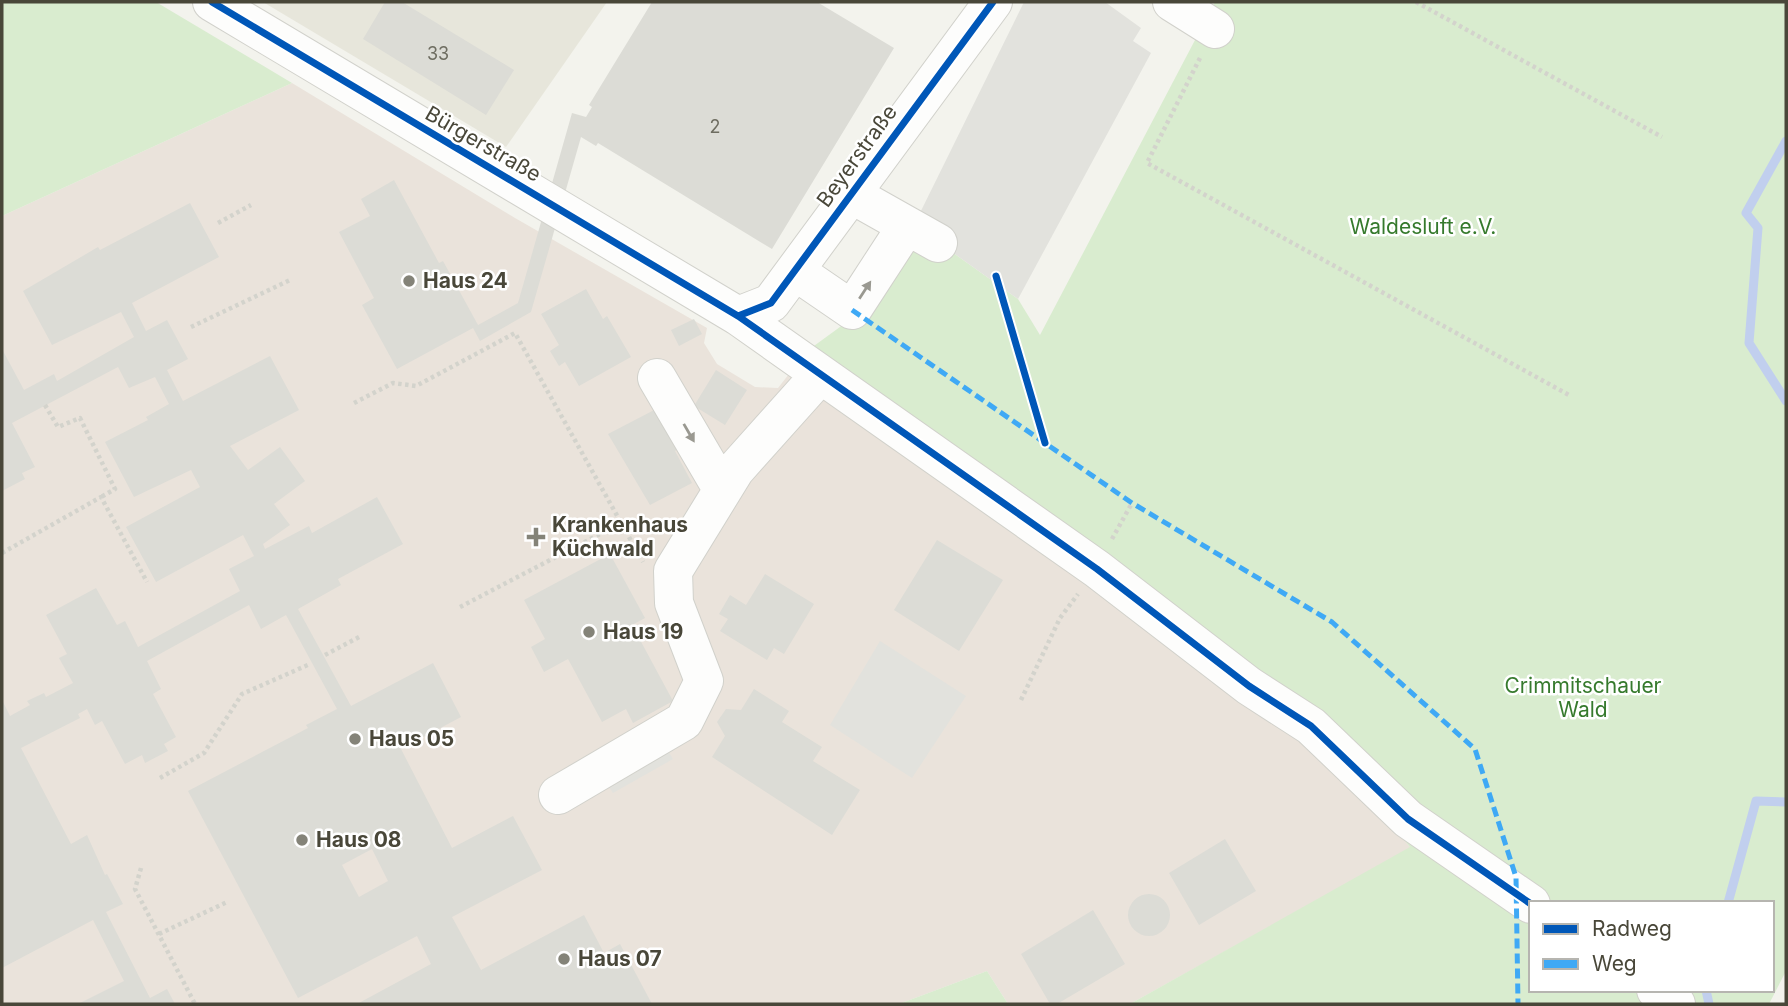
<svg xmlns="http://www.w3.org/2000/svg" width="1788" height="1006" viewBox="0 0 1788 1006" font-family="Inter,sans-serif">
  <style>
    .residential { fill: #e7e6db }
    .medical { fill: #eae3db }
    .green { fill: #d9eccf; fill-rule: evenodd }
    .parking { fill: #e2e2dd }
    .lines { fill: none; stroke-linecap: round; stroke-linejoin: round }
    .stream { stroke: #c1cfee; stroke-width: 9 }
    .building { fill: #dcdcd6; fill-rule: evenodd }
    .minor-casing { stroke: #d1d1cb; stroke-width: 40 }
    .path { stroke: #d3d3cc; stroke-width: 4.5; stroke-dasharray: 3.5 3.5; stroke-linecap: butt }
    .minor { stroke: #fdfdfc; stroke-width: 38 }
    .quiet { stroke: #3fa9f5; stroke-width: 5; stroke-dasharray: 10 5; stroke-linecap: butt }
    .cycleway-casing { stroke: #fff; stroke-width: 11 }
    .cycleway { stroke: #0057b8; stroke-width: 7 }
    .oneway { fill: #9a9991 }
    .poi-dot { fill: #848378; stroke: #fff; stroke-width: 2.5 }
    .labels { text-anchor: middle; stroke-width: 5; stroke-linejoin: round; paint-order: stroke }
    .number-label { font-size: 18px; fill: #6e6d61 }
    .street-label { font-size: 21px; fill: #494739; stroke: #fff }
    .park-label { font-size: 21px; fill: #367a2d; stroke: #fff }
    .poi-label { font-size: 21px; font-weight: bold; fill: #494739; stroke: #fff; text-anchor: start }
  </style>
  <rect width="100%" height="100%" fill="#f3f3ed"/>
  <path class="residential" d="M263 2H607L506 147Z"/>
  <path class="medical" d="M292 83 515 218 707 328 704 343 717 364 755 387 778 388 807 351 1278 685 1411 848 1130 1004H1008L987 971 899 1004H2V216Z"/>
  <path class="green" d="M2 2H156L292 83 2 216Z
    M1215 2H1786V971L1769 1004H1130L1410 847 1278 685 807 351 866 308 914 225 1018 299 1040 335ZM1531 903H1772V990H1531Z
    M987 971 1008 1004H899Z"/>
  <path class="parking" d="M1024 2H1105L1141 28 1133 41 1151 53 1018 299 914 225Z
    M880 641 966 696 912 778 830 725Z
    M662 741 673 759 613 793 601 775Z"/>
  <g class="lines">
    <path class="stream" d="M1786 141 1746 213 1758 228 1749 343 1786 401
      M1728 903 1756 801 1786 802
      M1706 990 1709 1004"/>
  </g>
  <path class="building" d="M385 2H402L514 70 486 115 363 39Z
    M652 2H817L894 48 772 249 598 143 596 146 581 137 531 312 480 341 473 328 397 369 362 305 374 298 339 232 370 216 361 199 394 180 439 263 443 261 478 325 518 303 572 113 586 117 592 107 589 105Z
    M190 203 219 257 132 303 146 331 167 320 188 359 167 370 183 401 270 356 299 410 230 446 248 470 280 447 305 481 274 504 290 525 263 544 265 549 309 526 312 533 377 497 403 544 338 579 341 585 298 609 351 706 433 663 461 717 401 749 452 848 513 816 542 870 452 917 481 970 584 915 604 953 620 944 652 1004H357L431 964 417 936 298 998 188 791 308 728 306 725 337 709 286 615 261 629 249 605 147 661 161 689 153 694 176 737 164 744 168 751 145 763 142 755 125 764 102 721 95 725 87 709 78 714 80 718 21 748 71 844 87 835 105 875 107 874 123 904 106 912 150 998 167 989 175 1004H78L124 981 93 920 2 968V700L10 716 30 705 27 701 44 693 46 697 73 683 59 658 67 654 46 615 96 588 117 625 125 621 138 647 240 591 229 569 254 556 243 535 156 582 126 527 200 487 191 470 134 497 105 442 148 420 146 417 169 404 155 377 129 388 118 367 12 423 35 467 22 473 25 479 2 491V349L24 390 54 374 57 381 134 337 121 312 52 345 23 291 98 247 100 250ZM372 849 388 881 359 897 342 865Z
    M586 289 603 319 607 316 631 357 579 386 565 362 559 366 550 351 559 345 541 314Z
    M694 319 702 334 679 346 671 330Z
    M716 370 747 390 725 425 694 406Z
    M658 408 679 448 675 451 692 483 650 505 608 434Z
    M937 540 1003 580 959 651 894 610Z
    M610 554 645 618 632 625 673 701 633 723 626 709 602 722 568 659 544 672 531 647 545 639 524 600Z
    M765 574 814 604 784 654 774 648 767 660 720 631 728 619 719 614 730 595 746 605Z
    M754 689 789 711 782 722 822 747 813 761 860 790 832 835 712 757 725 736 717 722 726 709 741 710Z
    M1225 839 1256 891 1199 925 1169 873Z
    M1128 915a21 21 0 1 1 42 0a21 21 0 1 1-42 0Z
    M1093 910 1125 964 1057 1004H1050L1021 954Z"/>
  <g class="lines">
    <defs>
      <path id="minor" d="M212 2 738 316 1097 569 1249 686 1311 726 1408 819 1531 904
        M1172 2 1215 29
        M851 194 938 243
        M795 271 852 310 906 227
        M738 316 771 303 993 2
        M657 378 722 489
        M558 795 684 721 704 681 674 603 673 571 735 470 820 375
        M1656 990 1676 1004"/>
    </defs>
    <use href="#minor" class="minor-casing"/>
    <path class="path" d="M1416 2 1662 137
      M1200 58 1147 163 1569 395
      M218 223 251 205
      M191 327 290 280
      M354 403 393 383 416 386 515 333 643 562
      M45 405 58 427 80 418 115 489 101 497
      M1112 539 1132 503
      M2 553 101 497 147 582
      M460 607 621 523
      M325 655 361 636
      M1021 700 1060 618 1078 594
      M160 778 204 753 242 694 310 664
      M141 868 135 889 195 1004
      M159 934 227 902"/>
    <use href="#minor" class="minor"/>
    <path class="quiet" d="M852 310 1132 503 1332 622 1475 749 1516 877 1518 1004"/>
    <defs>
      <path id="cycleway" d="M212 2 738 316 1097 569 1249 686 1311 726 1408 819 1531 904
        M996 276 1045 443
        M738 316 771 303 993 2"/>
    </defs>
    <use href="#cycleway" class="cycleway-casing"/>
    <use href="#cycleway" class="cycleway"/>
  </g>
  <defs><path id="oneway-solid" d="M-6-.8H1V-3.2L6.5 0L1 3.2V.8H-6Z" transform="scale(1.75)"/></defs>
  <g class="oneway">
    <use href="#oneway-solid" transform="translate(865 290) rotate(-57)"/>
    <use href="#oneway-solid" transform="translate(689 433) rotate(60)"/>
  </g>
  <g class="poi-dot">
    <circle cx="409" cy="281" r="7"/>
    <path d="M532.5 526.5h7v7h7v7h-7v7h-7v-7h-7v-7h7z"/>
    <circle cx="589" cy="632" r="7"/>
    <circle cx="355" cy="739" r="7"/>
    <circle cx="302" cy="840" r="7"/>
    <circle cx="564" cy="959" r="7"/>
  </g>
  <g class="labels">
    <g class="number-label">
      <text x="438" y="60">33</text>
      <text x="715" y="133">2</text>
    </g>
    <g class="street-label">
      <text transform="translate(483 144) rotate(30)" y="7">Bürgerstraße</text>
      <text transform="translate(857 156) rotate(-54)" y="7">Beyerstraße</text>
    </g>
    <g class="park-label">
      <text x="1423" y="234">Waldesluft e.V.</text>
      <text x="1583" y="693">Crimmitschauer<tspan x="1583" dy="24">Wald</tspan></text>
    </g>
    <g class="poi-label">
      <text x="423" y="288">Haus 24</text>
      <text x="552" y="532">Krankenhaus<tspan x="552" dy="24">Küchwald</tspan></text>
      <text x="603" y="639">Haus 19</text>
      <text x="369" y="746">Haus 05</text>
      <text x="316" y="847">Haus 08</text>
      <text x="578" y="966">Haus 07</text>
    </g>
  </g>
  <rect width="1788" height="1006" fill="none" stroke="#494739" stroke-width="7"/>
  <rect x="1529" y="901" width="245" height="91" fill="#ffffff" stroke="#b6b5b0" stroke-width="2"/>
  <rect x="1543" y="924" width="35" height="10" fill="#0057b8" stroke="#b6b5b0" stroke-width="2"/>
  <text x="1592" y="936" font-size="21" fill="#494739">Radweg</text>
  <rect x="1543" y="959" width="35" height="10" fill="#3fa9f5" stroke="#b6b5b0" stroke-width="2"/>
  <text x="1592" y="971" font-size="21" fill="#494739">Weg</text>
</svg>
